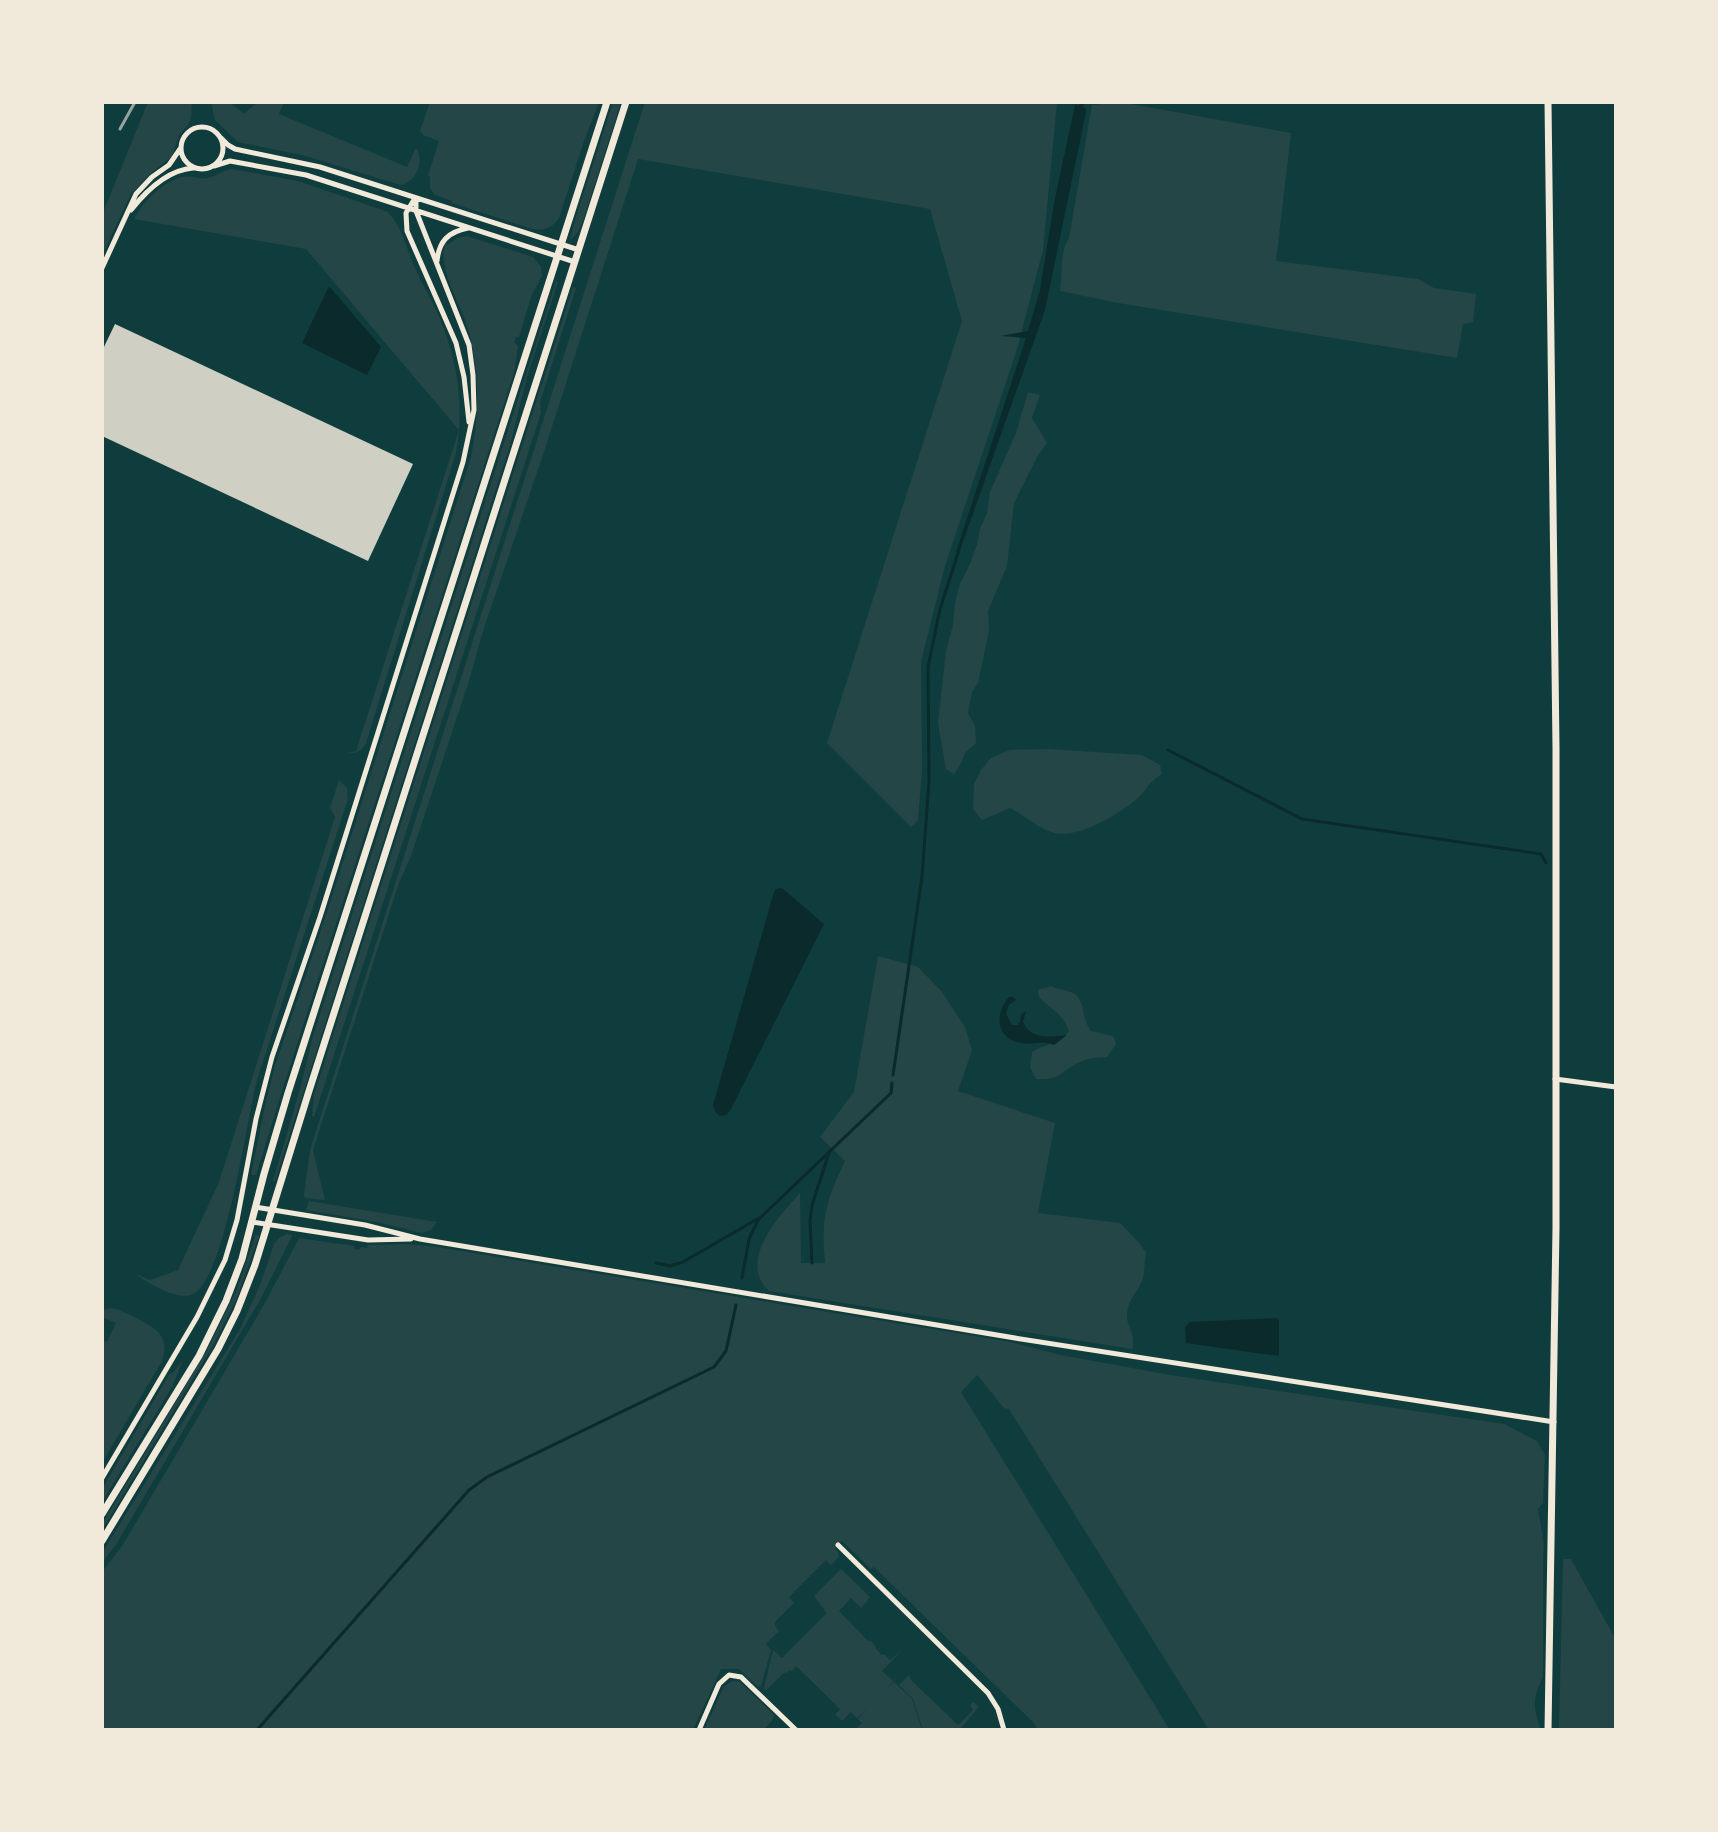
<svg xmlns="http://www.w3.org/2000/svg" width="1718" height="1832" viewBox="0 0 1718 1832" font-family="Barlow,sans-serif">
  <style>
    .green { fill: #244646 }
    .water { fill: #0a2a2b }
    .lines { fill: none; stroke-linecap: round; stroke-linejoin: round }
    .stream { stroke: #0a2a2b; stroke-width: 3 }
    .building { fill: #cfcfc3 }
    .minor { stroke: #f1e9da; stroke-width: 5 }
    .tertiary { stroke: #f1e9da; stroke-width: 7 }
    .rail { stroke: #97a49c; stroke-width: 3 }
  </style>
  <rect width="100%" height="100%" fill="#0f3d3e"/>
  <path class="green" d="M148 102H192L191 118 188 125 179 135 172 156 150 174 131 194 102 256V215Z
    M211 102H229L244 114 258 102H284L279 114 407 167 416 148C425 161 416 183 400 185L306 156 238 142 215 120Z
    M430 102H599L583 144 559 218C552 228 544 231 532 229L452 203V201L435 195 430 188V177L428 176 439 141 423 135 420 131Z
    M613 102H621L583 221 578 232 571 240 570 238 575 220Z
    M645 102H1057L1043 250 1017 349 945 566 921 662 922 770 918 820 911 827 827 743 962 321 930 209 638 159 543 455 483 631 469 681 411 856 399 883 313 1150 325 1200 305 1198 304 1195 310 1150Z
    M1120 102 1291 133 1276 261 1418 279 1434 288 1476 294 1473 322 1463 324 1457 358 1118 303 1060 291C1063 273 1059 254 1069 238L1092 105Z
    M232 169 298 181 388 212C402 227 407 250 415 268 421 282 428 294 435 307 457 355 465 402 456 453L366 743C361 751 356 754 347 753L356 751 459 430 306 249 134 219C144 201 162 182 182 177 191 174 199 180 208 178 216 176 223 170 232 169Z
    M467 236 533 257 541 267 542 276 532 294 519 337H516L514 342 518 346 514 373 282 1091 256 1175H251L266 1101 275 1066 330 903 471 457C480 413 480 364 465 320 458 300 436 263 446 243L448 245 457 238Z
    M556 281 558 282 526 380 511 442 275 1181H273L300 1089 313 1036Z
    M573 287 576 288 540 402 541 413 314 1117 312 1116 314 1095Z
    M1028 392 1040 395 1032 418 1047 443 1037 457 1014 503 1007 566 988 611 989 631 978 683 972 692 968 713 975 726 976 743 965 753 960 765 954 774 946 769 938 723 946 651 953 625 955 602 960 584 970 564 977 545 980 529 987 513 990 492 1016 433Z
    M1049 749 1142 755 1160 765 1162 774C1149 782 1149 786 1140 796 1123 812 1079 839 1055 833 1038 829 1026 816 1010 808L982 820 973 809 974 784 981 770 991 758 1010 750Z
    M339 780 347 788 348 799 257 1080C247 1117 225 1284 191 1295 176 1300 146 1282 134 1273L150 1280 178 1270 219 1182 335 817 330 808Z
    M878 956 918 967 942 992 965 1027 972 1050 958 1091 1055 1123 1038 1213 1120 1223 1140 1244 1146 1253C1144 1262 1145 1270 1143 1278 1139 1291 1128 1299 1127 1313 1126 1329 1137 1332 1132 1349L769 1291C737 1261 779 1216 800 1193L801 1263H825C821 1219 826 1201 845 1161L820 1137 854 1092Z
    M1051 986C1059 990 1069 990 1076 995 1086 1004 1081 1018 1091 1031L1113 1036 1116 1044 1107 1057C1098 1058 1089 1057 1080 1062 1059 1071 1064 1080 1036 1079L1030 1067 1032 1052C1046 1043 1059 1046 1069 1031 1063 1013 1051 1010 1039 997L1038 990Z
    M309 1201 437 1222 431 1230 421 1233 377 1222 306 1210Z
    M256 1234 259 1236 236 1300 213 1346 102 1530V1524L206 1352 237 1289Z
    M287 1234 292 1235V1236L260 1300 117 1543 102 1563V1553L240 1329 260 1285 274 1244 279 1238Z
    M299 1238 354 1246V1249L360 1250 361 1247 367 1248 368 1245 404 1244 431 1246 1010 1342 1061 1355 1170 1375 1504 1424 1537 1441 1545 1455 1543 1503 1538 1509C1539 1521 1546 1543 1543 1553V1677C1532 1698 1533 1708 1541 1730H1209L1009 1409 1004 1408 977 1375 961 1392 1170 1730H1038L1033 1722 874 1567 871 1569 842 1541 835 1548 838 1552 839 1557 831 1565 826 1560 789 1597 794 1603 775 1622V1626L779 1631 766 1644 771 1650 761 1686 758 1687 739 1669H721L693 1730H102V1572L122 1546 177 1453 265 1303Z
    M110 1308C119 1309 126 1313 134 1317 154 1327 171 1335 162 1361L102 1463V1340L107 1342 116 1323 102 1317V1310Z
    M183 1360 172 1387 102 1502V1489L170 1373 172 1374Z
    M1563 1559H1571L1616 1640V1730H1559Z
    M841 1569 870 1597 861 1608 851 1598 839 1611 868 1641 870 1640 876 1647 875 1648 882 1655 884 1654 890 1660 903 1649 882 1671 893 1681 886 1689 894 1682 912 1699 922 1730H864L862 1728 855 1730 862 1723 858 1719 867 1709 857 1718 851 1712 842 1721 835 1715 840 1709 796 1666 792 1671 790 1670 786 1673 785 1672 766 1690 764 1688 773 1650 782 1658 827 1613 814 1596Z
    M909 1675 911 1680 958 1725 973 1710 970 1705 973 1702 979 1707 959 1730H923L913 1699 899 1685Z
    M733 1681 740 1682 774 1715 772 1721 763 1730H704L724 1686Z"/>
  <path class="water" d="M1080 103 1084 104 1083 107 1086 109V112L1045 310 959 553 956 552 1026 338 1001 336 1028 331 1040 290 1054 203 1075 105 1079 106Z
    M329 286 381 347 367 375 302 343Z
    M782 888 824 924 730 1111 726 1115 720 1116 715 1112 713 1105 774 892 776 889Z
    M1009 997H1013L1016 1000 1009 1005 1006 1014 1012 1025H1018L1020 1022 1021 1015 1026 1011 1023 1022C1031 1040 1050 1037 1067 1035L1054 1045C1043 1040 1033 1045 1021 1043 996 1039 994 1014 1009 997Z
    M1276 1318 1279 1320V1353L1278 1356 1186 1343 1185 1327 1190 1322Z"/>
  <g class="lines">
    <path class="stream" d="M1168 750 1302 819 1541 854 1546 863
      M893 1075 922 877 929 781 928 667 940 609 959 550
      M656 1263 670 1266 683 1262 759 1218
      M812 1263 810 1221 812 1205 829 1153
      M742 1278 749 1239 758 1220 891 1093 892 1083
      M257 1730 469 1490 487 1477 714 1367 726 1351 736 1305"/>
  </g>
  <path class="building" d="M115 324 413 464 368 561 102 436V351Z"/>
  <g class="lines">
    <path class="minor" d="M181 148a21 21 0 1 1 42 0a21 21 0 1 1-42 0Z
      M221 138 228 145 235 149 320 167 579 250
      M214 166 230 161 306 175 575 262
      M415 198 406 213 407 231 456 343 464 377 469 422
      M131 210C146 191 167 170 193 168
      M437 261C439 241 448 232 468 228
      M102 268 136 194 152 177 169 165 180 149
      M1555 1079 1616 1087
      M255 1207 365 1225 420 1239 1015 1338 1554 1422
      M252 1222 368 1240 411 1239
      M102 1478 197 1317 225 1260 237 1220 256 1119 272 1057 320 917 463 462 474 410 473 375 469 345 416 211V198
      M838 1545 988 1693 998 1709 1004 1730
      M699 1730 719 1684 729 1675 741 1677 796 1730"/>
    <path class="tertiary" d="M1548 102 1556 748V1228L1548 1730
      M102 1514 199 1356 226 1301 242 1259 264 1174 288 1093 607 102
      M102 1541 218 1349 237 1311 255 1265 309 1091 626 102"/>
    <path class="rail" d="M120 129 135 102"/>
  </g>
  <rect width="1718" height="1832" fill="none" stroke="#f1e9da" stroke-width="208"/>
</svg>
